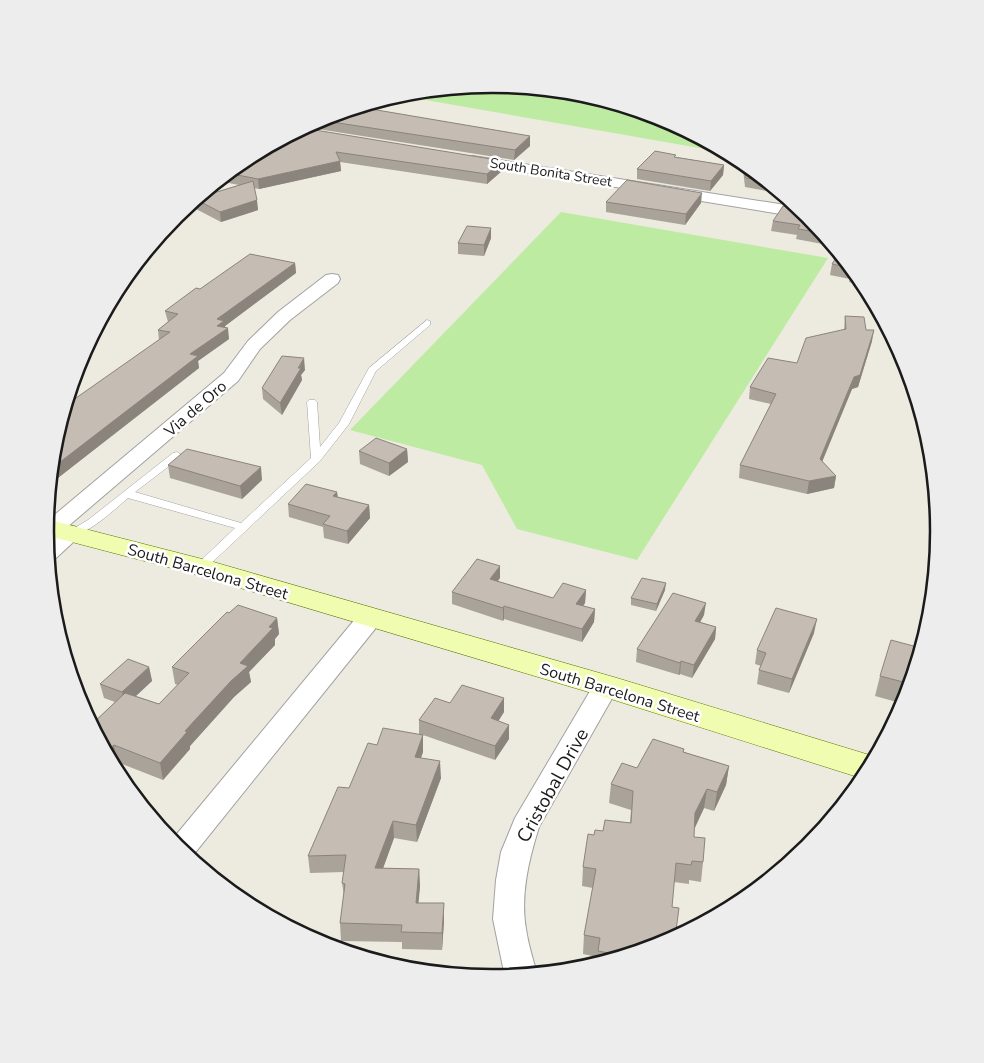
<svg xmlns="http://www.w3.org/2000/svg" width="984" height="1063" viewBox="0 0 984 1063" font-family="'Nunito Sans',sans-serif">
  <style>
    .grass { fill: #beeba2 }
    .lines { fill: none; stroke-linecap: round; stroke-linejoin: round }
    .lane-casing { stroke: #a2a2a2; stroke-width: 1 }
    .street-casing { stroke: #a2a2a2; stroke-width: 2 }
    .secondary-casing { stroke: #5c7400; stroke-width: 1 }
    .lane { fill: #fff; fill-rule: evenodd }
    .street { fill: #fff; fill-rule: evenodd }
    .secondary { fill: #f0fcaf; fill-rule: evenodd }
    .wall { fill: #a9a39a }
    .shaded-wall { fill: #8a847d }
    .building { fill: #c5bdb3; stroke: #8a847d }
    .labels { text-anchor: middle; stroke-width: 5; stroke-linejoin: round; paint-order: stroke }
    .far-street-label { font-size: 14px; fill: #1b1b1b; stroke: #fff }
    .street-label { font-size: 16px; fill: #1b1b1b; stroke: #fff }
    .near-street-label { font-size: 19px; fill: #1b1b1b; stroke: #fff }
    .rim { fill: none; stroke: #1b1b1b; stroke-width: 2.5 }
  </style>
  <rect width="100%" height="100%" fill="#edeae0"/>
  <path class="grass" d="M492 85 579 93 663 119 728 153 397 95Z
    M561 212 828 258 637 560 517 529 482 465 350 430Z"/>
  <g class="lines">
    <defs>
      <path id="lane" d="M427 320 430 321V325L376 371 349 424 320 461 204 570 200 571 194 567 235 528 128 498C116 508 84 539 68 535L66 533 88 520 173 453 177 452 182 455 181 457 135 492 241 523 311 458 307 402 309 400H315L317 402 320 447 339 423 369 368Z"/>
      <path id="street" d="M473 156 798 207 809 217 805 218 468 163 466 160 468 157Z
        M332 274 338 275 340 279 338 283 290 320 260 349 238 381 66 528 72 526 80 528 83 533 55 559 48 561 46 543 57 534H45L46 522 224 373 248 341 278 312 326 275Z
        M370 610 379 612 382 618 379 624 190 859 171 841 361 612Z
        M606 677 615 680 619 686 539 827C529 859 520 895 526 929 528 944 533 959 537 974L505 977 493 919 496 880 501 852 515 818 593 686 597 680Z"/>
      <path id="secondary" d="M46 519 210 561 617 678 876 757 864 779 595 694 190 573 45 535Z"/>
    </defs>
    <use href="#lane" class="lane-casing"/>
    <use href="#street" class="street-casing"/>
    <use href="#secondary" class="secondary-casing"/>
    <use href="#lane" class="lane"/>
    <use href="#street" class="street"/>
    <use href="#secondary" class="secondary"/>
  </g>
  <path class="wall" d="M321 118 530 136V146L514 160 305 127Z
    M303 128 503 170 487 184 340 162 341 171 259 189 254 188 258 210 221 222 196 209 194 200 197 198 239 185 218 181 244 160Z
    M676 157 724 165 723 175 710 191 637 179V169Z
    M742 161 773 187 772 192 745 187Z
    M790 201 795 205 790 204Z
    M606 202 701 203 685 225 606 212Z
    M808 216 833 246 796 239 797 235 771 231 773 221Z
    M175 217V228L165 229Z
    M491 238 484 256 458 254V243Z
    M839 253 864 283 865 285 849 282 850 279 830 275 832 264Z
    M295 263 296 273 225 326 229 339 198 361 199 368 54 481 50 480 54 444 159 340 158 330 168 322 165 311 200 289Z
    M845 316 866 330 872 341 858 387 852 389 822 461 836 476 834 488 807 494 739 478 740 465 771 404 749 399 750 387 797 363 844 330Z
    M305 370 301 375 302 380 282 415 263 399 262 388Z
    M407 449 408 462 389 476 360 464 359 451Z
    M168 465 262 480 242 499 170 478Z
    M337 492 338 497 369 505 370 518 348 544 324 538 323 527 289 517 288 504Z
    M500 578 498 581 553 598 586 590 585 603 583 606 595 609 594 622 582 642 504 619 503 621 452 604V592Z
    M665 590 656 611 631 605V598Z
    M229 613 277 618 279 634 275 639V645L249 672 251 682 234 697 190 746V749L163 780 117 762 114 765 112 764 91 725 115 702 104 698 100 684 149 667 152 681 136 696 159 704 178 685 175 684 172 667Z
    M704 615 700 622 716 627 715 639 692 678 680 674 679 675 636 662 637 649Z
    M814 633 789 693 757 684 759 670 761 666 755 664 757 650Z
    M921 648 904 704 875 696 880 676Z
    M504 698V712L498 721 509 725V739L495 760 423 735V752L421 758 441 778 417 842 394 838 383 868 419 869 420 886 418 903 444 921 442 950 402 949V942L341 941 340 923 344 896 342 883 344 872 310 873 308 856 349 788 377 745 422 735 419 734V720L450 703Z
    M684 749V752L729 766 726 785 714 811 704 808 694 829V837L703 862 701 882 689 880V884L674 882 663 945 597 965V957L583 954 584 935 593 888 582 886 583 867 603 831 630 823 631 810 609 803 611 784 637 768Z"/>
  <path class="shaded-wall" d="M530 136V146L514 160 515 150Z
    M340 161 341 171 259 189 258 179Z
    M503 161V170L487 184V174Z
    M724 165 723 175 710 191 711 181Z
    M702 193 701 203 685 225 686 214Z
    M257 200 258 210 221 222 220 212Z
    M491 228V238L484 256V245Z
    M295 263 296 273 225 326V330L228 328 229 339 198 361 199 368 54 481 51 469 190 354 217 319Z
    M874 330 872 341 858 387 852 389 818 472 820 459 854 377Z
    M304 358 305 370 301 375 302 380 282 415 280 403Z
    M407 449 408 462 389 476V463Z
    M261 467 262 480 242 499 240 486Z
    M836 476 834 488 807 494 809 481Z
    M337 492 338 505 333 496Z
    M369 505 370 518 348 544 347 531Z
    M500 566V578L490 591V579Z
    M666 583 665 590 656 611 657 604Z
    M586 590 585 603 576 617V604Z
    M706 603 704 615 694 633 695 621Z
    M504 606V619L503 621V608Z
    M595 609 594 622 582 642V629Z
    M277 618 279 634 275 639V645L249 672 251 682 234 697 190 746V749L163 780 160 763 269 627Z
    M817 619 814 633 789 693 792 679Z
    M716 627 715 639 692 678 694 665Z
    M681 661 680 674 679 675 680 663Z
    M149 667 152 681 125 706 122 692Z
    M504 698V712L491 733V718Z
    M509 725V739L495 760V746Z
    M423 735V752L415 774V757Z
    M114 745 117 762 114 765 110 748Z
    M440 761 441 778 417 842 416 825Z
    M729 766 726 785 714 811 717 792Z
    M707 789 704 808 693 832 695 813Z
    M393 821 394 838 377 885 375 868Z
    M419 869 420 886 417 920 416 903Z
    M444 903V921L442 950V933Z"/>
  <path class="building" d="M371 109 530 136 515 150 319 120 348 110 365 113Z
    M303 128 503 161 487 174 336 152 340 161 258 179 227 173 244 160Z
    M655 151 676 155 674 157 724 165 711 181 637 169Z
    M744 163 766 181 746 178Z
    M627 180 702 193 686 214 606 202Z
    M253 181 257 200 220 212 195 199 197 198Z
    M783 206 800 209 808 216 823 233 798 229 800 225 773 221Z
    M467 226 491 228 484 245 458 243Z
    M839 253 851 268 832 264Z
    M250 254 295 263 217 319 224 321 217 326 228 328 190 354 198 356 51 469 54 444 66 405 170 332 158 330 178 314 165 311 196 288 200 289Z
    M845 316 864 317 866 330H874L860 375 854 377 820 459 836 476 809 481 740 465 776 394 750 387 768 358 797 363 806 338 846 329Z
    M282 356 304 358 298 368H301L280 403 262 388Z
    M376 438 407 449 389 463 359 451Z
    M187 449 261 467 240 486 168 465Z
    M306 484 337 492 333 496 369 505 347 531 323 524 330 516 288 504Z
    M477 559 500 566 490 579 553 598 563 583 586 590 576 604 595 609 582 629 504 606 503 608 452 592Z
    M642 578 666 583 657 604 631 598Z
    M673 593 706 603 695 621 716 627 694 665 681 661 680 663 637 649Z
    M238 605 277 618 269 627 273 628 240 663 248 666 231 681 185 731 187 732 160 763 114 745 110 748 101 744 91 725 125 693 159 704 189 673 172 667 227 612 229 613Z
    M776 608 817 619 792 679 759 670 766 653 757 650Z
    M891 640 921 648 911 684 880 676Z
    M128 659 149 667 122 692 100 684Z
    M462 685 504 698 491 718 509 725 495 746 419 720 435 698 450 703Z
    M383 728 423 735 415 757 440 761 416 825 393 821 375 868 419 869 416 903H444L442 933 401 932 402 925 340 923 345 884 342 883 346 855 308 856 338 787 349 788 368 743 377 745Z
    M653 739 684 749 683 752 729 766 717 792 707 789 695 813 694 837 705 838 703 862 692 861 691 865 676 863 672 907 679 908 675 938 663 945 625 956 598 951 600 938 584 935 596 869 583 867 588 834 594 835 595 830 603 831 605 820 631 823 633 791 611 784 622 763 637 768Z"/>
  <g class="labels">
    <g class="far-street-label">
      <text transform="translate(551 172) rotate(9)" y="5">South Bonita Street</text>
    </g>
    <g class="street-label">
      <text transform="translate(195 408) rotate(-41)" y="6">Via de Oro</text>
      <text transform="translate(208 571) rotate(16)" y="6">South Barcelona Street</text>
      <text transform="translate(620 692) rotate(17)" y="6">South Barcelona Street</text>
    </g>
    <g class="near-street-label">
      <text transform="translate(552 785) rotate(-61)" y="7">Cristobal Drive</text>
    </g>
  </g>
  <path d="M0 0H984V1063H0ZM54 531a438 438 0 1 1 876 0a438 438 0 1 1-876 0Z" fill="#ededed" fill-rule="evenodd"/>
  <path class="rim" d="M54 531a438 438 0 1 1 876 0a438 438 0 1 1-876 0Z"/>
</svg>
